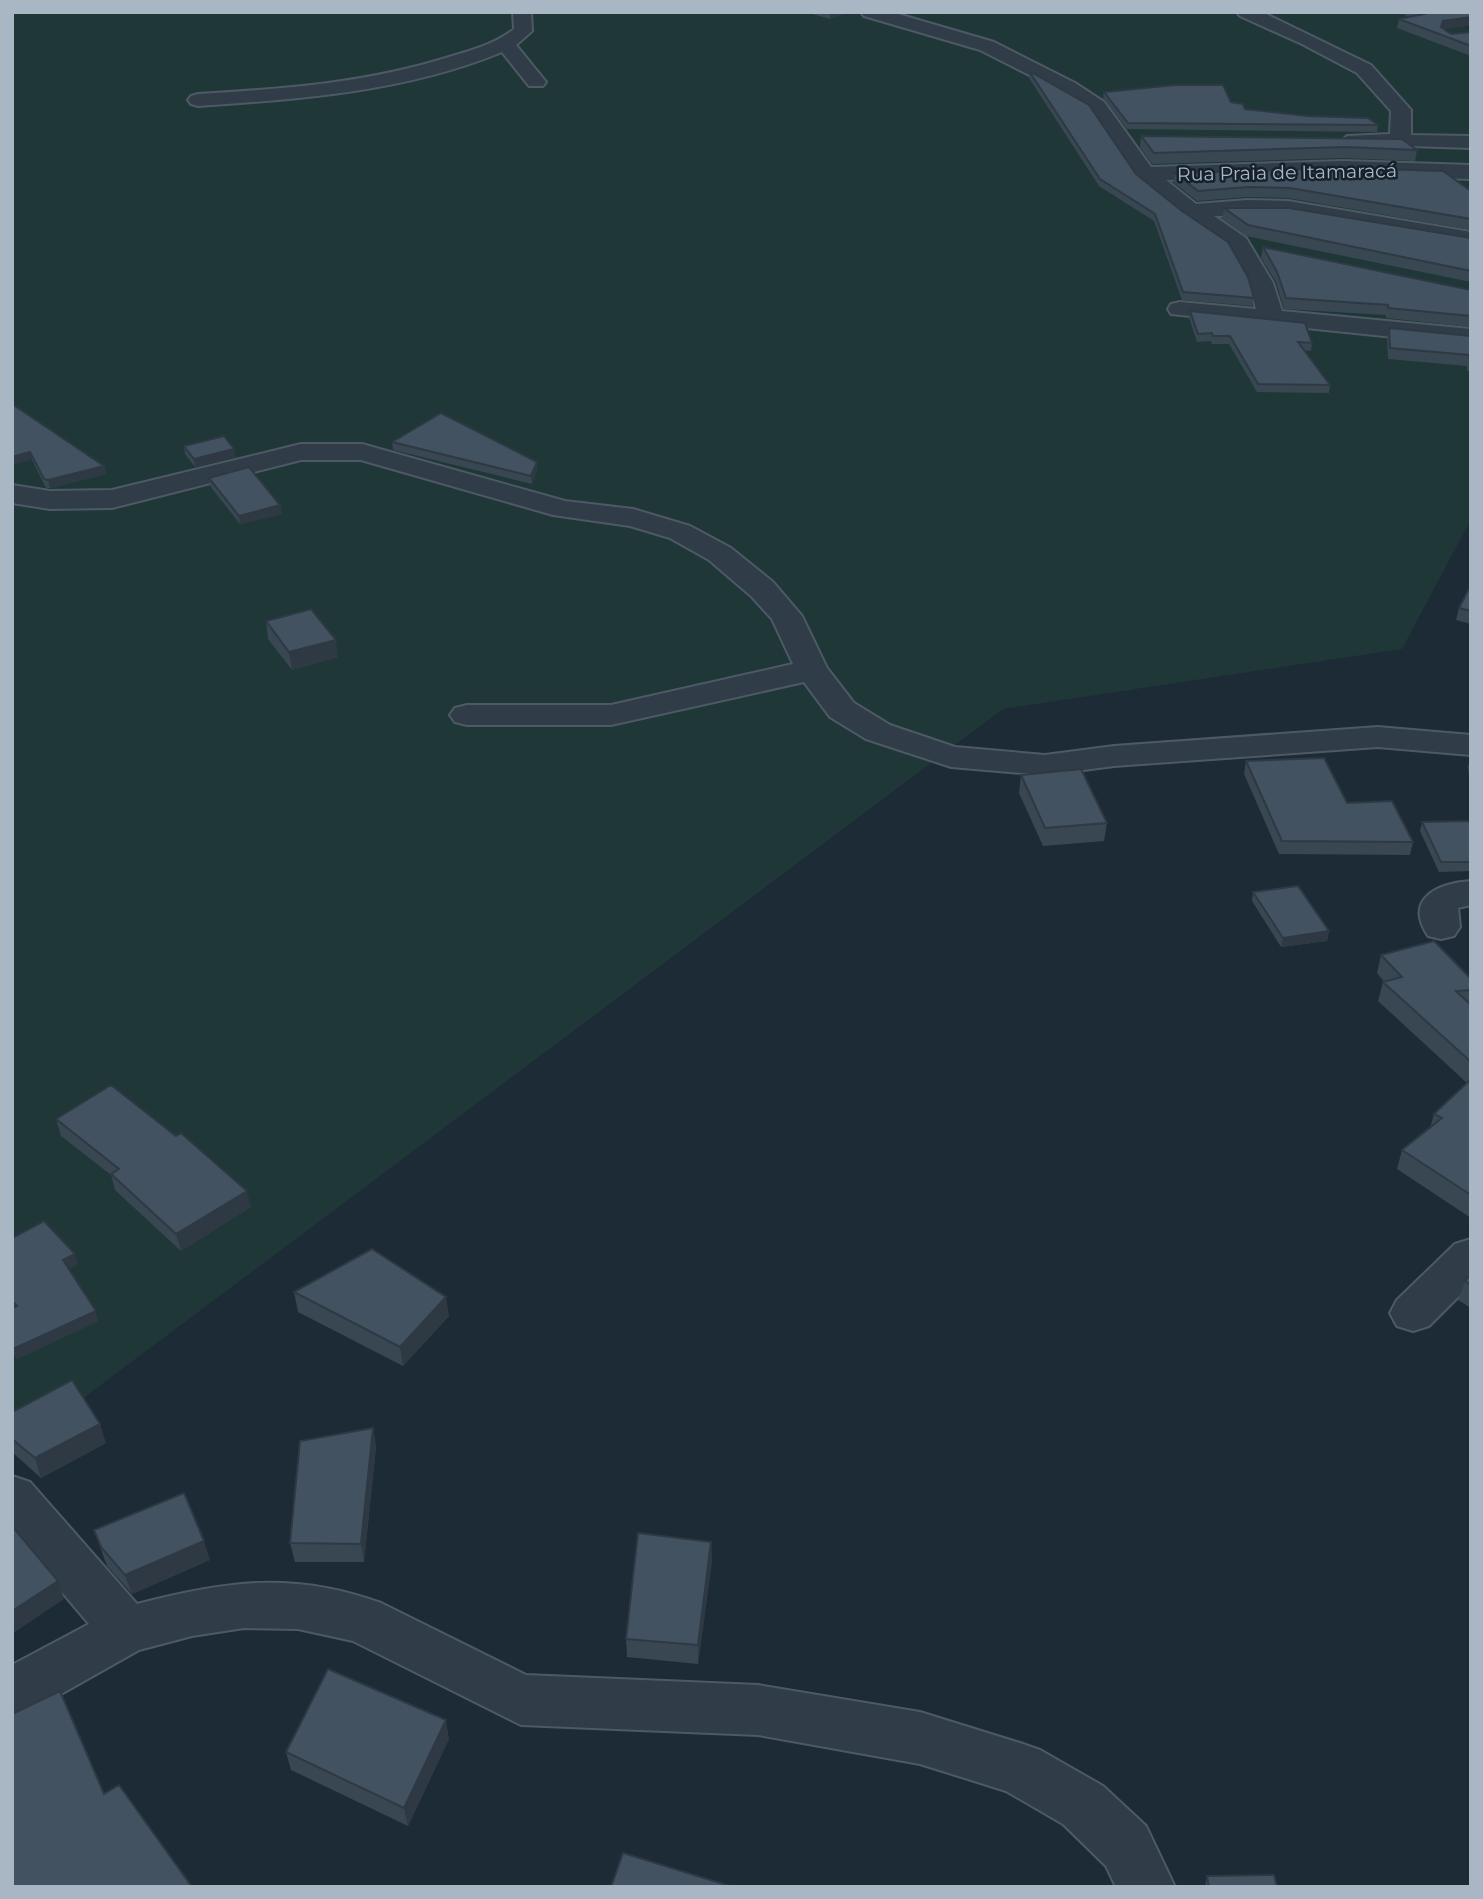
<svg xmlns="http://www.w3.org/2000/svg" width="1483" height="1899" viewBox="0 0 1483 1899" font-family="Montserrat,sans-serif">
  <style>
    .green { fill: #1f3737 }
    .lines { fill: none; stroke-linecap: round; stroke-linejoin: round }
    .minor-casing { stroke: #4d5a65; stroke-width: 4 }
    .minor { fill: #303c47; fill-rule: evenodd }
    .wall { fill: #394753 }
    .shaded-wall { fill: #2e3944 }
    .building { fill: #425261; stroke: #2e3944; stroke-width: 2 }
    .labels { text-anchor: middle; stroke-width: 5; stroke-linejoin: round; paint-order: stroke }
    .far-street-label { font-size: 19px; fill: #a9b7c5; stroke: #16212b }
  </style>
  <rect width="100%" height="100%" fill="#1d2b36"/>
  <path class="green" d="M12 12H1429L1471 28V519L1402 649 1003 709 34 1435 12 1422Z"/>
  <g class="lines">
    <defs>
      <path id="minor" d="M513 12H531L532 31 516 45 546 82 543 86H529L502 52C405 92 301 99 198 106L191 104 188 100 191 96 198 94C283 89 367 83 449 57 472 50 495 44 514 29Z
        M861 12H891L994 42 1075 83 1104 102 1151 167 1343 161 1471 165V179L1343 175 1166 180 1196 204 1247 200 1288 201 1471 232V246L1288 215 1214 216 1246 238 1273 283 1282 311 1471 329V345L1171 314 1168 309 1171 304 1180 302 1256 309 1249 283 1229 247 1183 216 1137 179 1090 110 1061 91 980 50 864 16Z
        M1237 12H1262L1371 65 1411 110V135L1471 136V148L1347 144 1343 140 1347 136 1390 134 1391 111 1357 73 1302 44 1240 16Z
        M301 444H362L565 501 633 509 690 526 731 548 773 582 802 616 827 668 854 703 890 725 955 747 1045 755 1114 746 1378 727 1471 735V755L1378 747 1114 766 1045 775 951 767 866 739 830 717 804 682 611 725H467L455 722 450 715 455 708 467 705H611L793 664 772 619 751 596 709 560 670 538 630 526 553 515 361 460H301L112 508 50 509 12 503V485L50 491 112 490Z
        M1471 881V905L1458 908 1460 927 1454 936 1441 939 1428 936C1403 898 1439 883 1471 881Z
        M1471 1239V1284L1429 1326 1413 1331 1397 1326 1390 1313 1397 1300 1455 1244Z
        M12 1476 30 1482 137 1604C225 1581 293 1571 381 1603L526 1675 758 1685 920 1712 1020 1743 1040 1750 1103 1786 1146 1826 1175 1887H1116L1106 1866 1063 1824 1006 1791 920 1764 758 1735 521 1725 353 1641 298 1629 244 1628 192 1636 139 1650 31 1711 12 1718V1665L89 1624 12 1533Z"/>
    </defs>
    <use href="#minor" class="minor-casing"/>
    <use href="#minor" class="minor"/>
  </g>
  <path class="wall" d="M805 12H849L830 19Z
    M1399 12H1471V25L1445 29 1451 34 1471 32V56L1397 28 1399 19 1409 17Z
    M1029 71 1136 174 1254 298 1252 306 1182 300 1154 221 1099 186 1029 78Z
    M1104 92 1231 102 1245 109 1378 125 1377 132 1127 129 1103 98Z
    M1141 136 1417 150 1415 161 1343 158 1152 164 1140 147Z
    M1175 173 1471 191V230L1288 198 1247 197 1197 201 1173 182Z
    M1224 208 1471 238V282L1246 236 1222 219Z
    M1263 247 1471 290V327L1386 318V315L1284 309 1276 282 1261 258Z
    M1190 311 1312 343 1311 351 1304 350 1330 385 1329 393 1257 392 1229 344H1212L1211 341 1197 342 1189 318Z
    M1389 328 1471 336V371H1467V366L1388 359 1387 339Z
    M12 404 104 466 106 474 50 488H46L32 460Z
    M392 442 537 462V470L532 484 393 450Z
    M184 446 236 457 195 467 185 454Z
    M209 478 280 505 282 514 240 524 210 486Z
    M1471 585V624L1456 620 1459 608Z
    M266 621 338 657 292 670 268 639Z
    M1471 756V794L1468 767Z
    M1246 761 1347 803 1413 842 1410 855 1279 854 1244 774Z
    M1021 775 1107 823 1104 841 1043 846 1019 793Z
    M1422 822 1471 825V871L1439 872 1420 831Z
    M1253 892 1329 931 1327 941 1281 947 1252 901Z
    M1381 955 1471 979V1218L1397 1169 1402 1150 1430 1128 1434 1114 1467 1083 1378 1001 1383 982H1384L1377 973Z
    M56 1119 251 1207 181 1251 115 1190 111 1175 61 1136Z
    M12 1238 78 1264 69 1269 98 1321 17 1359 12 1351V1308H13L12 1307Z
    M1471 1274V1308L1458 1300 1465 1281Z
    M294 1292 449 1316 403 1366 298 1312Z
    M12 1412 106 1443 41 1478 12 1452Z
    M373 1428 376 1447 364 1562H295L290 1543Z
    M94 1530 210 1560 132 1594 107 1566Z
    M711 1542 712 1561 698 1664 627 1657 626 1639Z
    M449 1739 408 1826 291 1770 286 1752Z
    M1207 1876 1277 1887H1205Z"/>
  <path class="shaded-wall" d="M832 12H849L830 19V13Z
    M1471 17V25L1442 30 1439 36 1443 21Z
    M234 449 236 457 195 467 194 459Z
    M30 452 32 460 12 465V457Z
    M537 462V470L532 484 531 476Z
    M104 466 106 474 50 488 48 480Z
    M280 505 282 514 240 524 239 516Z
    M336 640 338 657 292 670 289 652Z
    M1329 931 1327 941 1281 947 1283 938Z
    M247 1191 251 1207 181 1251 176 1234Z
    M75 1254 78 1264 66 1270 63 1260Z
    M446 1297 449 1316 403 1366 400 1347Z
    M96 1311 98 1321 17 1359 13 1349Z
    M100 1424 106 1443 41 1478 35 1458Z
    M373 1428 376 1447 364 1562 361 1544Z
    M204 1541 210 1560 132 1594 125 1575Z
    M711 1542 712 1561 698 1664V1645Z
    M58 1581 64 1599 12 1634V1611Z
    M446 1720 449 1739 408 1826 404 1808Z"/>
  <path class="building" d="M1421 12H1471V17L1443 21 1441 27 1451 34 1471 32V46L1399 19 1424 14Z
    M1029 71 1089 105 1136 174 1182 211 1228 242 1248 277 1254 298 1183 292 1155 214 1100 179Z
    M1175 85H1223L1231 102 1243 104 1245 109 1307 116 1368 118 1378 125 1128 123 1104 92Z
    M1141 136 1402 139 1417 150 1345 147 1154 153Z
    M1345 168 1443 171 1471 191V219L1290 188 1248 187 1198 191 1175 173Z
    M1224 208H1289L1471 238V271L1248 225Z
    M1263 247 1471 290V316L1388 308V305L1286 298 1277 272Z
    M1190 311 1305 323 1312 343 1298 342 1330 385 1258 384 1230 336H1213L1212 333 1198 334Z
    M1389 328 1471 336V360H1470L1469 355 1390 348Z
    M12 404 104 466 48 480 44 479 30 452 12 457Z
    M441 413 537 462 531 476 392 442Z
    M224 436 234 449 194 459 184 446Z
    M249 467 280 505 239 516 209 478Z
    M1471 585V611L1459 608Z
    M311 609 336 640 289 652 266 621Z
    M1324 758 1347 803 1392 801 1413 842 1282 841 1246 761Z
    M1081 769 1107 823 1045 828 1021 775Z
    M1469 821 1471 825V862H1441L1422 822Z
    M1298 886 1329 931 1283 938 1253 892Z
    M1434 941 1471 979V990L1456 991 1471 1005V1062L1383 982 1402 977 1381 955Z
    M1471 1079V1195L1402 1150 1442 1118 1434 1114Z
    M111 1085 176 1136 181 1133 247 1191 176 1234 111 1174 119 1169 56 1119Z
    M44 1221 75 1254 63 1260 96 1311 13 1349 12 1347V1308L17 1306 12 1301V1238Z
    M372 1249 446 1297 400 1347 294 1292Z
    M1471 1274V1285L1465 1281Z
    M72 1380 100 1424 35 1458 12 1439V1412Z
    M373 1428 361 1544 290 1543 300 1441Z
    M184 1493 204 1541 125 1575 101 1547 94 1530Z
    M12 1526 58 1581 12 1611Z
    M638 1533 711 1542 698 1645 626 1639Z
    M328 1669 446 1720 404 1808 286 1752Z
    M60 1691 104 1794 119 1785 192 1887H12V1714Z
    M623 1853 733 1887H611Z
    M1274 1875 1277 1887H1209L1207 1876Z"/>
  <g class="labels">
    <g class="far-street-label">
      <text transform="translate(1287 172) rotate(-1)" y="7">Rua Praia de Itamaracá</text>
    </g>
  </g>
  <rect width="1483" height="1899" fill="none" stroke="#a9b7c5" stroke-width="28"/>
</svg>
